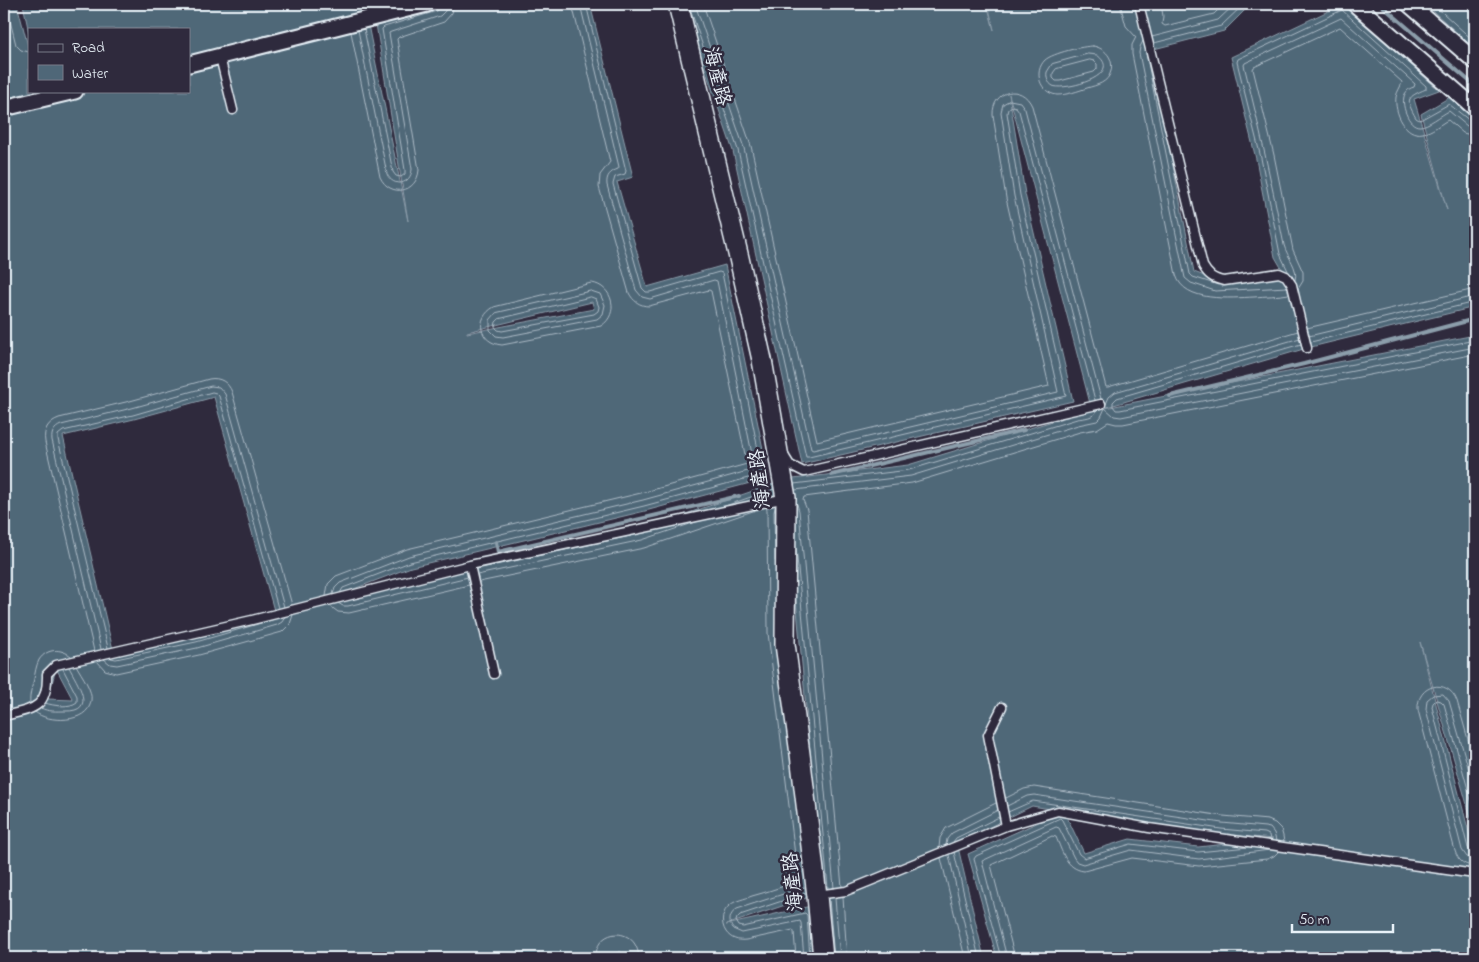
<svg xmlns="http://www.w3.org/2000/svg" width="1479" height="962" viewBox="0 0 1479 962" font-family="'Indie Flower','LXGW WenKai TC',sans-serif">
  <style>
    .water { fill: #4f6778; stroke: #8c9eab; fill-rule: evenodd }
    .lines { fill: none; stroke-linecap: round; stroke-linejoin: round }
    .shore { stroke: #abbac5; stroke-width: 1 }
    .stream { stroke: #8c9eab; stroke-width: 4 }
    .service-casing { stroke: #e8f1f8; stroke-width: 11 }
    .minor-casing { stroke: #e8f1f8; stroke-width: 19 }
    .tertiary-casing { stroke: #e8f1f8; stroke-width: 22 }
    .service { stroke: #2f2a3d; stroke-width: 8 }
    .minor { stroke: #2f2a3d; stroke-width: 15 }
    .tertiary { stroke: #2f2a3d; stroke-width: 19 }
    .labels { text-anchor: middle; stroke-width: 5; stroke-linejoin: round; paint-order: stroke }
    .street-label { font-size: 20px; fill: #e8f1f8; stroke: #2f2a3d }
  </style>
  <rect width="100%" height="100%" fill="#2f2a3d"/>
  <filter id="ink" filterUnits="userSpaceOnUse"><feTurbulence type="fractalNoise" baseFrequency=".02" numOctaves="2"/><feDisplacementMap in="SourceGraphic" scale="10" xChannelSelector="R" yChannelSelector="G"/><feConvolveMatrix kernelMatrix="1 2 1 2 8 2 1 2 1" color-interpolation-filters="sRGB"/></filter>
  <g filter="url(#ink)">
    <path class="water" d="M4 4H17L29 50V91H189V29H29V33L23 4H428L367 20 408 221 376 24 442 4H590L633 177 617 182 647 287 725 265 769 478 645 511 411 567 333 597 639 530 785 480 908 465 1076 414 1092 411 1009 94 1025 194 1073 401 802 464 733 151 683 4H987L994 30 988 4H1254L1248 7 1224 31 1150 50 1194 272 1215 280 1286 276 1275 257 1256 159 1231 57 1343 4 1439 90 1414 99 1447 210 1421 114 1450 97 1475 118V307L1307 348 1100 409 1475 335V832L1420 642 1475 856V958H997L968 854 1063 811 1032 806 957 843 984 958H829L786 490 787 632 818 894 726 925 811 906 815 958H620L619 954 621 951 614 954 615 958H609V956L607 957V958H4ZM592 302 594 309 467 333V332ZM214 397 275 614 194 637 114 654 63 436 134 419ZM56 668 73 700 48 699ZM1064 811 1221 834 1273 839 1198 847 1130 839 1084 853Z
      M1425 4H1475V49Z"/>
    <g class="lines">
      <path class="shore" d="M6 4 16 45 21 50 29 52
        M695 4 744 148 811 449 813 450 1058 392 1014 196 1001 112 1003 104 1010 100 1020 102 1025 109 1101 399
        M703 4 751 146 817 441 1049 386 1006 198 993 115C992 90 1022 83 1032 106L1106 387H1108L1298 331
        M1120 4 1126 26 1136 37 1132 45V54L1176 275C1184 303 1231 298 1254 297 1265 296 1278 296 1289 294
        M1161 4 1163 16 1162 24 1165 26 1214 14 1224 4
        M1433 4 1475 42
        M689 5 738 150 806 457H809L1066 396 1020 195 1007 113 1008 109 1012 106 1016 107 1019 111 1095 400
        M364 29 393 172 396 176 401 177 405 174V170L382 29 384 27 437 11 440 8V4
        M358 30 387 174C393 188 411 185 412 169L389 33 391 32 440 16 445 11 447 4
        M351 32 380 177C390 198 417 193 419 170L397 39 399 37 444 22 452 13 454 4
        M1152 37 1218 20 1235 4
        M1143 41 1140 47 1139 53 1185 278 1191 283 1215 291 1287 287
        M1154 43 1221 26 1244 4
        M1093 46C1105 48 1114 58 1111 71 1108 83 1097 85 1087 88 1078 91 1067 95 1057 95 1040 93 1033 72 1045 60 1053 53 1083 46 1093 46Z
        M1146 53 1190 274 1193 277 1218 285
        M1088 54 1097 55C1125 76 1064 91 1053 86 1048 83 1046 78 1047 72L1052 64Z
        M1090 60 1094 61 1097 64V69L1094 72 1060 81H1056L1053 78V73L1056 69Z
        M1289 273 1280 254 1261 158 1237 62 1238 59 1342 10 1426 86V89C1407 97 1405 99 1416 118L1419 120 1422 119 1449 104 1470 121 1475 122
        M1295 280C1299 268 1287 257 1284 245 1272 185 1259 125 1244 65L1245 63 1341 18 1415 84 1414 87C1410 88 1407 90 1405 94 1400 103 1408 127 1420 126 1428 126 1441 115 1449 111L1467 126 1475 128
        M592 283C613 286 620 314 601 326L502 345C479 343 474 318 494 307Z
        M1298 289 1303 281V272L1293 250 1274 155 1253 69 1254 67 1340 27 1402 82C1401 87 1397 91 1396 97 1394 112 1405 137 1423 133 1432 132 1440 124 1448 120L1463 133 1475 136
        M591 291 600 294 605 305 603 314 597 319 503 337 496 336 490 330V320L496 313Z
        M591 297 596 299 599 307 598 311 594 314 502 331 498 330 495 327 496 322 499 319Z
        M1307 328 1475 289
        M1309 336 1475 296
        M1311 342 1475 302
        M1301 344 1117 398 1113 402V406L1116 410H1120L1475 340
        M1106 404 1109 397 1115 392 1300 338
        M794 484 909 470 1077 419C1084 418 1095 418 1097 410
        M795 490 911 476 1078 425 1097 421 1101 417 1105 408 1114 416 1121 417 1475 347
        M797 504 799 511 834 888
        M725 506 774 489
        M766 507 767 510 768 633 798 880 796 882C781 887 767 892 752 896 745 899 736 900 730 905 722 911 720 923 726 932 731 939 738 941 746 940L793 930 794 932 796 958
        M796 547 828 888
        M775 561 774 512 775 507
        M477 569 644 533
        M477 575 642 540 696 522
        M479 582 644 548 759 509
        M340 593 343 588 410 562 644 506 763 474 722 273 719 272 650 292H646L642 288 613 184 615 177 625 174 626 171 586 4
        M333 594 335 588 340 583 409 556 643 500 755 469 717 281 714 280 650 299 642 297 636 290 607 185C606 176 610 172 618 169L619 167 580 4
        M326 596 328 584 336 576 407 549 641 493 747 464 711 291 709 290 649 306C640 306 633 301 629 293L599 187 600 175 610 162 572 4
        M338 603 343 606H348L468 577
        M330 606 338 612 349 613 469 585
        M108 648 58 439V435L63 431 133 415 212 392 216 393 219 396 278 608
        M101 649 52 440C51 433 54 428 61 425L132 408 211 386 219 387 225 394 284 607
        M94 651 45 442C43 430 48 422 59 418L130 401 209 379C220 377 228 382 232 392L292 605
        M111 658 116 659 196 642 275 619
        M104 659 110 664 117 665 197 648 277 625 282 622 285 617
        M97 661 105 670 116 673 199 655 282 632 290 624 293 615
        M30 703C29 695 32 687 34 679 35 673 36 666 39 660 47 648 61 648 71 656
        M45 703C54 706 70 708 77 702V696L63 669
        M41 708C48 712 57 711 65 711 98 712 77 683 69 667
        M35 712C47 723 88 724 91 701 93 690 82 676 76 665
        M1475 764 1457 701C1448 677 1416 684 1418 710L1455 851C1458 861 1465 866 1475 866
        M1475 791 1449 701 1443 694 1433 695 1427 700 1426 709 1462 850 1467 857 1475 859
        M1006 798 1024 789 1034 787 1223 816 1268 820 1275 823 1281 829 1283 836 1284 842
        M1007 806 1027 796 1034 795 1222 823 1265 827 1270 828 1274 833 1276 841
        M1008 812 1033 801 1221 829 1265 833 1269 835 1270 840
        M1475 814 1444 704 1441 701 1436 700 1433 703 1432 707 1468 848 1471 852 1475 853
        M953 842 956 838 999 817
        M946 845 947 839 952 833 998 810
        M939 848 940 838 946 828 996 803
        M954 852 979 958
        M949 855 972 958
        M941 858 965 958
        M842 887 807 510 803 500 804 497 912 483 1080 432 1097 429 1108 422 1116 424H1123L1475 354
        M806 893 740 915 737 918 736 921 739 926 743 927 805 913 807 915 810 958
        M843 897 847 958
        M829 898 834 958
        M835 898 840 958
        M596 958C594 928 637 924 639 958
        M804 958 801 923 800 921 742 933 733 929C728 922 729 914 737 909L805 887
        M1001 958 974 859 976 856 1060 818 1062 820 1079 854 1084 858 1131 844 1198 852 1248 847
        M1007 958 982 861 1056 827 1059 828 1074 858 1077 862 1083 864 1131 850 1199 859 1270 850
        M1015 958 991 865 1052 836 1056 837C1062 851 1066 869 1084 871L1132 858 1199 866 1267 859 1274 856 1279 851"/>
      <path class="stream" d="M1380 4 1475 86
        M1170 396 1304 364 1475 319
        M831 475 1024 430
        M496 542 498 552 739 496"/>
      <defs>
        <path id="service" d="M1139 4 1203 266C1208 275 1213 279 1224 281L1279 273 1286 276 1292 285 1307 348
          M220 57 233 110
          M785 457 790 465 804 472 1101 404
          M470 565 494 674
          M1002 707 988 735 1006 826
          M4 716C32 709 48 709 47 674L56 665 252 620 470 565 786 498
          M817 895 846 891 1006 826 1058 811 1149 828 1475 874"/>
        <path id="minor" d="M1355 4 1475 108
          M1409 4 1475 61
          M189 64 427 4
          M4 108 75 91"/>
        <path id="tertiary" d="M678 4 739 258 762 360 786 498 785 644 800 754 817 896 823 958"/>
      </defs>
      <use href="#service" class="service-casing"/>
      <use href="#minor" class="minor-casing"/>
      <use href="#tertiary" class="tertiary-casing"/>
      <use href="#service" class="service"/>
      <use href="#minor" class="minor"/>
      <use href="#tertiary" class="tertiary"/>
    </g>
  </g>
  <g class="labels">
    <g class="street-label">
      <text transform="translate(718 76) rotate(76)" y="7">海產路</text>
      <text transform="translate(759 479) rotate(-97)" y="7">海產路</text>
      <text transform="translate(792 882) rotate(-96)" y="7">海產路</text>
    </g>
  </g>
  <rect width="1479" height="962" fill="none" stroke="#2f2a3d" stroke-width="20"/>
  <rect x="10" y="10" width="1459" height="942" fill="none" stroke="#e8f1f8" stroke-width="2" filter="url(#ink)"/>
  <rect x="28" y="28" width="162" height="65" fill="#2f2a3d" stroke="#797a88"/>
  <rect x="38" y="44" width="25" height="8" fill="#2f2a3d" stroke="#797a88"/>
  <text x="72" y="52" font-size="15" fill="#e8f1f8">Road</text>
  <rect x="38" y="65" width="25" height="15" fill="#4f6778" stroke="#797a88"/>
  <text x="72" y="78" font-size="15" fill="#e8f1f8">Water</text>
  <path d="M1292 924v8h101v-8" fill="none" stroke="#e8f1f8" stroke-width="2.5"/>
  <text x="1299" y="924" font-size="15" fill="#e8f1f8" stroke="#2f2a3d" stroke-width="4" paint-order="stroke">50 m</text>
</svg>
